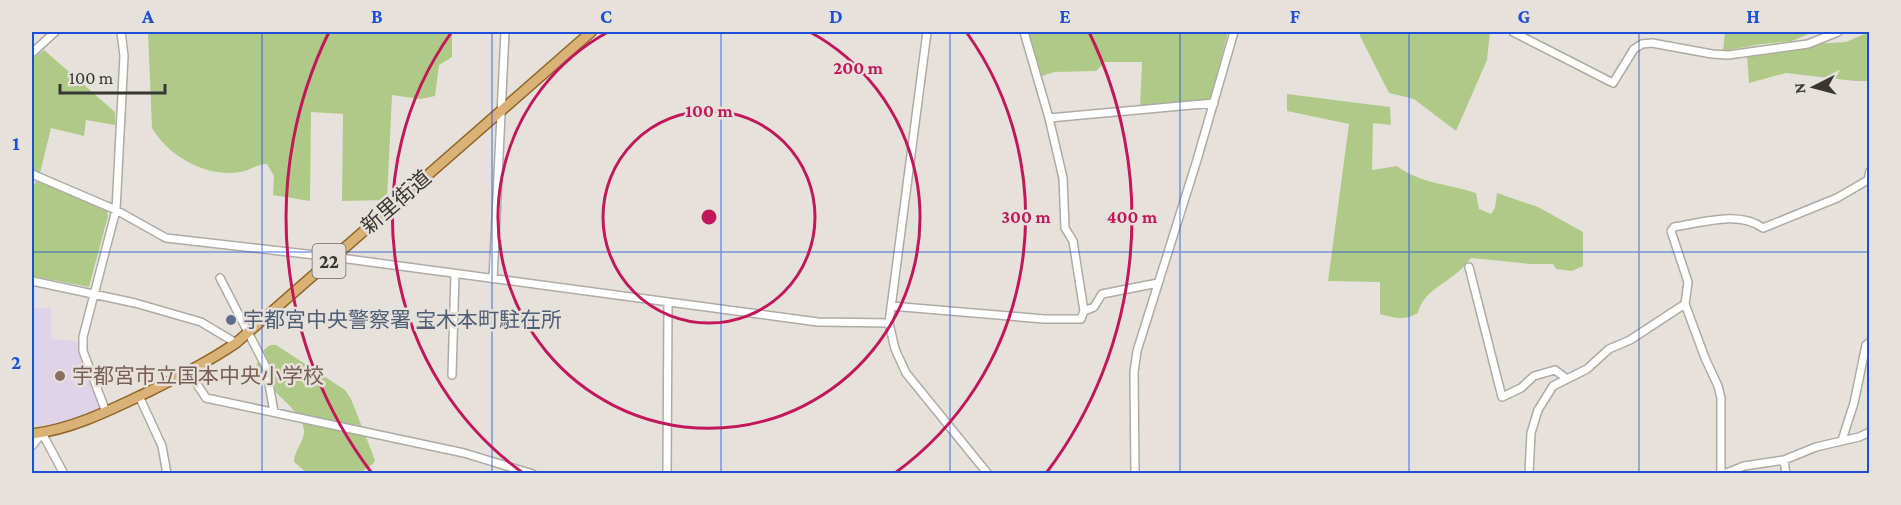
<svg xmlns="http://www.w3.org/2000/svg" width="1901" height="505" viewBox="0 0 1901 505" font-family="'Crimson Pro','Noto Sans JP',serif">
  <style>
    .education { fill: #ded4e9 }
    .green { fill: #afca86 }
    .lines { fill: none; stroke-linecap: round; stroke-linejoin: round }
    .minor-casing { stroke: #afaba3; stroke-width: 10 }
    .major-casing { stroke: #916524; stroke-width: 12 }
    .minor { stroke: #fff; stroke-width: 7 }
    .major { stroke: #dab277; stroke-width: 9 }
    .grid { fill: none; stroke: #1d4ed8; stroke-width: 1.5; stroke-opacity: 0.55 }
    .ring { fill: none; stroke: #c2185b; stroke-width: 3 }
    .service-dot { fill: #5c6f8a; stroke: #e6e2db; stroke-width: 2 }
    .education-dot { fill: #8d6e63; stroke: #e6e2db; stroke-width: 2 }
    .labels { text-anchor: middle; stroke-width: 5; stroke-linejoin: round; paint-order: stroke }
    .shield { fill: #e6e2db; stroke: #6c6a65; stroke-width: 1.5 }
    .shield-label { font-size: 20px; font-weight: bold; fill: #373633 }
    .street-label { font-size: 21px; fill: #373633; stroke: #e6e2db }
    .service-label { font-size: 21px; fill: #4e5e75; stroke: #e6e2db; text-anchor: start }
    .education-label { font-size: 21px; fill: #785e54; stroke: #e6e2db; text-anchor: start }
    .centre { fill: #c2185b; stroke: #e6e2db; stroke-width: 3 }
    .ring-label { font-size: 18px; text-anchor: middle; font-weight: bold; fill: #c2185b; stroke: #e6e2db; stroke-width: 5; stroke-linejoin: round; paint-order: stroke }
    .neatline { fill: none; stroke: #1d4ed8; stroke-width: 2 }
    .grid-label { font-size: 20px; text-anchor: middle; font-weight: bold; fill: #1d4ed8 }
  </style>
  <rect width="100%" height="100%" fill="#e6e2db"/>
  <path class="education" d="M32 308H51V339L76 341 100 410 58 424 32 427Z"/>
  <path class="green" d="M148 32H452V57L439 65 435 96 420 99 392 95 387 200 342 201 343 114 311 112 310 201 273 195 274 176 267 164C256 164 250 171 240 172 207 178 168 156 152 128Z
    M1026 32H1228L1211 99 1140 107 1142 62H1105L1096 71 1054 72 1042 76Z
    M1360 32H1490L1487 60 1456 131 1414 99 1389 93 1360 36Z
    M1725 32H1813L1792 41 1762 44 1723 51Z
    M1869 32V81H1855L1786 73 1749 83 1747 55 1813 44 1846 42Z
    M44 50 115 112V125L86 120 84 136 51 128 40 173 32 172V59Z
    M1287 94 1390 107 1391 125 1373 123 1372 170 1397 166C1421 184 1449 184 1476 193L1479 209 1491 214 1495 208 1497 193 1538 207 1583 232V266L1572 271 1556 269 1553 264H1530L1471 258C1467 262 1463 268 1458 272 1443 285 1423 292 1418 313 1404 321 1394 318 1380 314V282L1328 281 1349 124 1287 111Z
    M36 180 64 189 106 207 108 216 89 287 32 276V191Z
    M271 345H276L345 390 351 399 375 460 373 464 360 473H307L294 462C294 450 305 441 304 430 302 409 266 389 256 369 258 360 261 349 271 345Z"/>
  <g class="lines">
    <defs>
      <path id="minor" d="M927 32 889 323 895 349 906 373 988 474
        M1513 32 1613 83 1634 49 1642 44 1652 43 1712 54 1728 55 1808 44 1838 32
        M32 53 55 32
        M1049 118 1214 103
        M32 174 116 210 166 238 333 257 818 322 889 323
        M1469 267 1502 397 1521 388 1534 376 1555 370 1567 379
        M220 278 266 367 274 412
        M493 279 505 32
        M32 281 135 303 201 322 236 343
        M891 306 1044 319H1081L1084 311 1073 241 1065 228 1063 178 1049 118 1024 32
        M1084 311 1094 307 1102 294 1158 283
        M189 372 206 398 464 453 533 474
        M452 375 455 274
        M139 396 162 446 167 474
        M106 412 83 351V337L116 210 124 56 121 32
        M1842 440 1854 403 1866 345 1870 342
        M32 446 42 433 64 474
        M1784 460 1786 474
        M667 474 668 303
        M1135 474 1134 372 1137 351 1197 160 1234 32
        M1529 474 1531 433 1538 410 1553 386 1587 369 1609 349 1630 340 1685 304
        M1721 474V398L1718 386 1705 358 1685 304 1688 282 1671 231 1674 227C1701 223 1739 210 1763 228L1837 198 1868 180 1870 171
        M1724 474 1744 466 1784 460 1816 447 1859 437 1870 432"/>
      <path id="major" d="M32 434C73 429 110 410 148 392 178 377 208 362 236 343L591 32"/>
    </defs>
    <use href="#minor" class="minor-casing"/>
    <use href="#major" class="major-casing"/>
    <use href="#minor" class="minor"/>
    <use href="#major" class="major"/>
  </g>
  <path class="grid" d="M262 32V474M492 32V474M721 32V474M950 32V474M1180 32V474M1409 32V474M1639 32V474M32 252H1870"/>
  <g class="ring">
    <circle cx="709" cy="217" r="106"/>
    <path d="M810 32A211 211 0 1 1 608 32"/>
    <path d="M523 473A317 317 0 0 1 451 33M967 33A317 317 0 0 1 895 473"/>
    <path d="M371 472A423 423 0 0 1 329 32M1089 32A423 423 0 0 1 1047 472"/>
  </g>
  <circle class="service-dot" cx="231" cy="320" r="6"/>
  <circle class="education-dot" cx="60" cy="376" r="6"/>
  <g class="labels">
    <rect class="shield" x="312.5" y="244" width="33" height="34" rx="4.5"/>
    <g class="shield-label">
      <text x="329" y="268">22</text>
    </g>
    <g class="street-label">
      <text transform="translate(396 202) rotate(-41)" y="7">新里街道</text>
    </g>
    <g class="service-label">
      <text x="243" y="327">宇都宮中央警察署 宝木本町駐在所</text>
    </g>
    <g class="education-label">
      <text x="72" y="383">宇都宮市立国本中央小学校</text>
    </g>
  </g>
  <circle cx="709" cy="217" r="9" class="centre"/>
  <g class="ring-label">
    <text x="858" y="74">200 m</text>
    <text x="709" y="117">100 m</text>
    <text x="1026" y="223">300 m</text>
    <text x="1132" y="223">400 m</text>
  </g>
  <rect width="1901" height="505" fill="none" stroke="#e6e2db" stroke-width="66"/>
  <g transform="translate(1814 87) rotate(264)" stroke="#e6e2db" stroke-width="4.5" paint-order="stroke">
  <path d="M0-4.5L10 22L0 15L-10 22Z" fill="#373633"/>
  <text y="-9" font-size="16" font-weight="bold" text-anchor="middle" fill="#373633">N</text>
  </g>
  <path d="M60 84v9h105v-9" fill="none" stroke="#373633" stroke-width="3"/>
  <text x="69" y="84" font-size="18" fill="#373633" stroke="#e6e2db" stroke-width="4.5" paint-order="stroke">100 m</text>
  <rect x="33" y="33" width="1835" height="439" class="neatline"/>
  <g class="grid-label">
    <text x="148" y="23">A</text>
    <text x="377" y="23">B</text>
    <text x="606" y="23">C</text>
    <text x="836" y="23">D</text>
    <text x="1065" y="23">E</text>
    <text x="1295" y="23">F</text>
    <text x="1524" y="23">G</text>
    <text x="1753" y="23">H</text>
    <text x="16" y="150">1</text>
    <text x="16" y="369">2</text>
  </g>
</svg>
